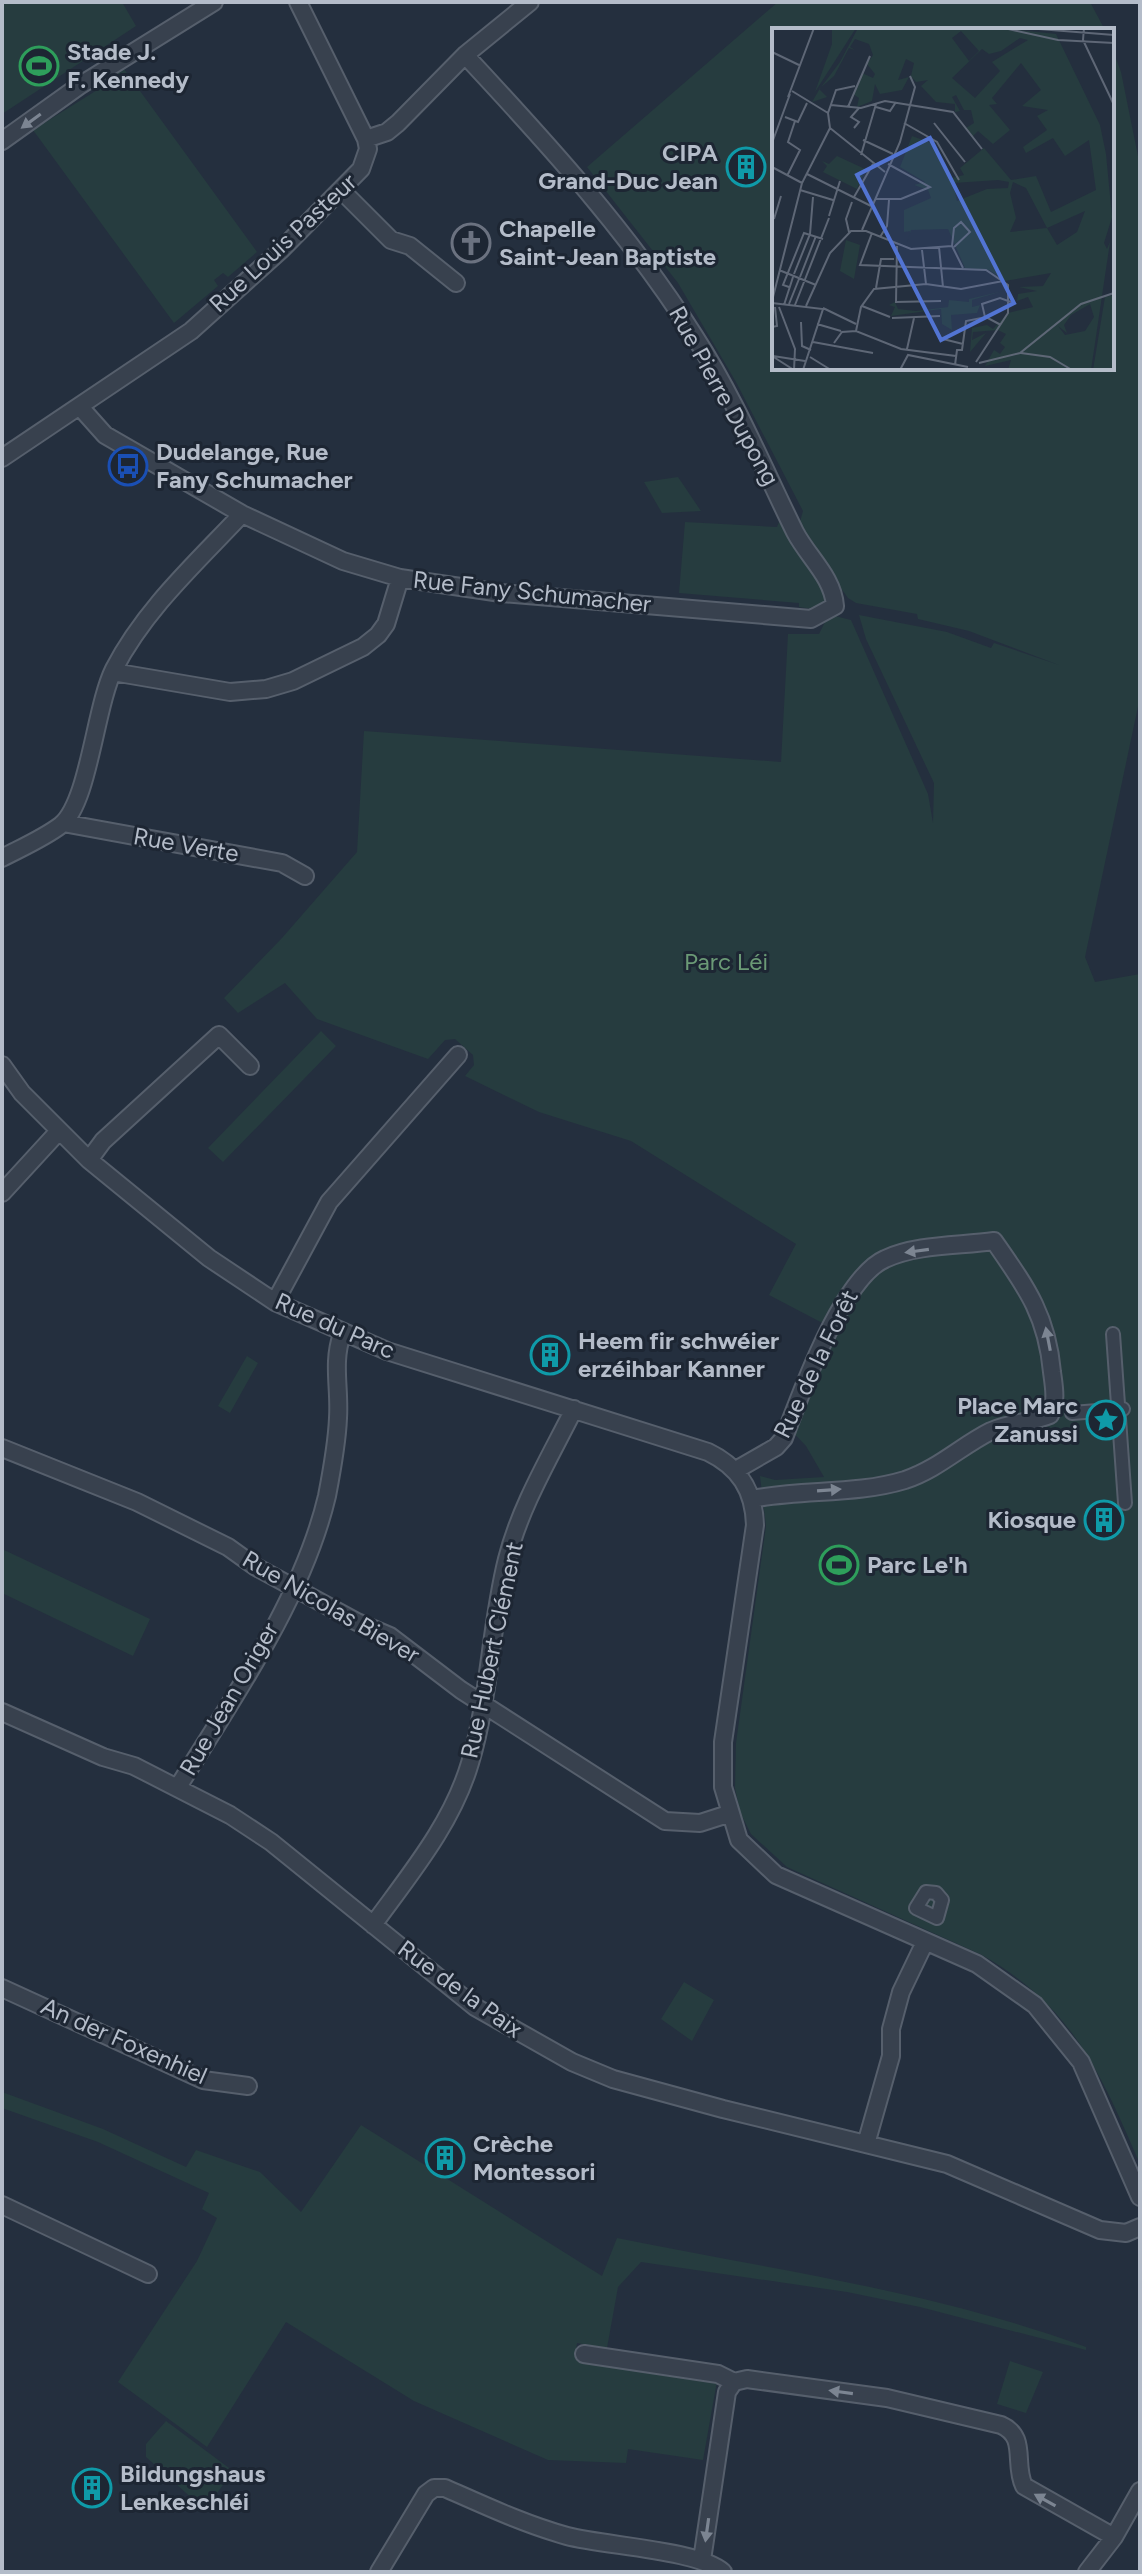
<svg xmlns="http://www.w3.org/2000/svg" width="1142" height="2574" viewBox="0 0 1142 2574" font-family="Figtree,sans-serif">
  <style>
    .green { fill: #263c3f }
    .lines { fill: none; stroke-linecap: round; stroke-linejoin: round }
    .pedestrian-casing { stroke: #565f6c; stroke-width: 16 }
    .minor-casing { stroke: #565f6c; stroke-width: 20 }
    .pedestrian { stroke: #38414e; stroke-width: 12 }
    .minor { stroke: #38414e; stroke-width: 16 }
    .oneway { fill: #7c8592 }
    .labels { text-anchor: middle; stroke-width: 6; stroke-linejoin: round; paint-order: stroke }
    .poi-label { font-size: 24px; font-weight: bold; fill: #b4bcc9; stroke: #1d2633; text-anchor: start }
    .street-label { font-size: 24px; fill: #b4bcc9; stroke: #1d2633 }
    .park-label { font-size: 24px; fill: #6b9a76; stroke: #1d2633 }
    .inset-road { fill: none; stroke: #5e6776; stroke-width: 2 }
    .view { fill: #5274d3; fill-opacity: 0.15; stroke: #5274d3; stroke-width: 4 }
    .inset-edge { fill: none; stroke: #b4bcc9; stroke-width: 4 }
  </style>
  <rect width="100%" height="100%" fill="#242f3e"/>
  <path class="green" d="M2 2H122L136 26 2 114Z
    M778 2H1090L1105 30H774V368H1112V48L1121 72 1140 166V697L1085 957 1095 982 1140 974V2164C1100 2072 1073 2007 982 1955L787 1867 751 1834 740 1812 735 1788 736 1743 766 1526 760 1476 775 1480 824 1477 806 1446 788 1427 832 1328 769 1295 796 1244 631 1141 539 1112 465 1076 474 1065 473 1055 455 1039 445 1040 428 1059 317 1019 285 983 238 1013 224 998 282 938 357 852 364 731 781 762 788 634H819L825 622 835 616 851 620 928 794 933 823 934 783 866 639 859 615 947 632 991 648 994 643 1059 665 969 631 918 619 917 614 856 603 848 598 798 529 803 511 736 382 678 283 587 167Z
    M124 69 257 252 228 277 223 273 214 280 218 286 174 323 33 130 102 87 101 84Z
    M678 477 701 511 662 513 644 482Z
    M685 522 777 527 779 522 825 590 824 601 813 609 799 607V603L679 593Z
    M321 1031 336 1046 223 1162 208 1148Z
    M247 1356 258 1363 230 1413 218 1406Z
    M2 1549 150 1619 133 1656 2 1593Z
    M684 1982 714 2000 692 2041 661 2019Z
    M2 2092 103 2129 186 2167 196 2150 260 2172 301 2212 361 2125 602 2276 617 2238C774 2270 934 2291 1086 2347V2350L920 2307 847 2292 641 2262 618 2287 607 2348 577 2343 575 2359 717 2381 703 2460 628 2449 626 2463 548 2460 414 2401 286 2322 207 2447 118 2382 197 2261 217 2218 202 2209 209 2193 98 2142 2 2108Z
    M1010 2361 1043 2372 1026 2413 997 2404Z
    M166 2421 233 2471 205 2510 146 2457V2444Z"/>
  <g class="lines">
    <defs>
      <path id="pedestrian" d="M1113 1334 1125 1503
        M1072 1413 1123 1409
        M926 1892 936 1893 942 1900 937 1918 916 1908Z"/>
      <path id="minor" d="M366 139 387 132 398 123 465 55 530 2
        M2 141 79 86 214 2
        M341 190 391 240 410 246 456 283
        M80 407 105 435 242 514 343 561 400 578 501 593 811 619 835 606C833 577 808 557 795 532 763 467 735 399 695 337 630 234 548 144 465 55
        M2 458 191 331 282 249 361 169 368 149 366 139 298 2
        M113 672 230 692 266 689 293 681 363 647 378 635 386 624 400 578
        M63 823 282 863 305 876
        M2 858C21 848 44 838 61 825 89 802 95 707 114 669 145 609 196 563 242 514
        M2 1065 22 1093 89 1160 209 1258 275 1302 387 1351 708 1452C739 1467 754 1490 755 1525L723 1742V1787L739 1840 776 1875 977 1964 1035 2005 1081 2062 1140 2197
        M89 1160 103 1141 219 1035 250 1066
        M2 1193 58 1132
        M275 1302 329 1202 458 1055
        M2 1448 137 1502 228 1547 256 1567 357 1622 390 1636 461 1690 665 1821 700 1823 728 1814
        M736 1470 776 1447 784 1438C801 1393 842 1278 885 1259 917 1244 960 1246 994 1241 1026 1287 1047 1315 1052 1372 1054 1387 1057 1401 1050 1415 1031 1423 1011 1422 991 1431 961 1446 938 1469 905 1480 856 1495 802 1489 752 1499
        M2 1712 103 1757 134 1766 230 1815 271 1842 475 2007 572 2062 613 2079 723 2109 947 2164 1100 2230 1126 2233 1140 2227
        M178 1787C233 1698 303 1598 327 1496 332 1470 337 1444 338 1418 340 1388 332 1363 342 1334
        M373 1925C410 1874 452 1824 470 1763 490 1697 490 1626 507 1559 520 1507 550 1457 574 1409
        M2 1988 203 2080 248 2086
        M866 2144 891 2056V2029L901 1992 925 1942
        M2 2205 148 2274
        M584 2354 718 2374 734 2382
        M702 2560 727 2392 734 2382 747 2379 887 2398 1001 2425C1028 2437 1013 2463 1024 2486L1114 2537
        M379 2572 426 2494 434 2488H445C486 2506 524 2524 567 2536 605 2546 698 2550 723 2572
        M1087 2572 1114 2537 1140 2491"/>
    </defs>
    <use href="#pedestrian" class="pedestrian-casing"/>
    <use href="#minor" class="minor-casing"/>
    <use href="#pedestrian" class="pedestrian"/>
    <use href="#minor" class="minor"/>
  </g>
  <defs><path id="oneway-solid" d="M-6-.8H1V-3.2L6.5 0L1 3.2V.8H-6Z" transform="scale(2)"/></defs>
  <g class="oneway">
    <use href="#oneway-solid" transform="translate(31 121) rotate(144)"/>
    <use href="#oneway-solid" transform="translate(917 1251) rotate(172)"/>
    <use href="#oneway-solid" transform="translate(1048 1339) rotate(-101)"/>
    <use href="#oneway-solid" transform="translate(829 1490) rotate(-4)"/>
    <use href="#oneway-solid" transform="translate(841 2392) rotate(-172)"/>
    <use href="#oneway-solid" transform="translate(1045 2500) rotate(-151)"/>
    <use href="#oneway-solid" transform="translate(707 2530) rotate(98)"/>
  </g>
  <defs>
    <symbol id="stadium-ring" viewBox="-11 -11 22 22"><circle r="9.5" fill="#1d2633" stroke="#2e9e5b" stroke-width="1.5"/><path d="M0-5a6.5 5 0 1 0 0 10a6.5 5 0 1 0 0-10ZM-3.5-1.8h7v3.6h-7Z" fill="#2e9e5b"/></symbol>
    <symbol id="building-ring" viewBox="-11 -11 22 22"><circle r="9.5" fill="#1d2633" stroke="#0f9aa8" stroke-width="1.5"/><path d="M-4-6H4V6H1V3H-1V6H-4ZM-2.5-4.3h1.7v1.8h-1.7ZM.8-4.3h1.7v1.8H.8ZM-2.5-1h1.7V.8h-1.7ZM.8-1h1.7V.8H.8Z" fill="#0f9aa8"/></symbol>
    <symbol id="church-ring" viewBox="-11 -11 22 22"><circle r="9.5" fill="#1d2633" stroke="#6b7280" stroke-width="1.5"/><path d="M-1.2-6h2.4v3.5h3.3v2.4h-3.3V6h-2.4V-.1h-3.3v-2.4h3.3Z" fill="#6b7280"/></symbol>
    <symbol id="bus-ring" viewBox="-11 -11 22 22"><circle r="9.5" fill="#1d2633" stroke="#1a4fb4" stroke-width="1.5"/><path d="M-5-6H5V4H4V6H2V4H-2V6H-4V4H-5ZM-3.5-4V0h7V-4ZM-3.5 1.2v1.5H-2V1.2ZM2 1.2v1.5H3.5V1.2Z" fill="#1a4fb4"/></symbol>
    <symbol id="sight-ring" viewBox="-11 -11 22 22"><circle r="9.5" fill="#1d2633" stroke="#0f9aa8" stroke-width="1.5"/><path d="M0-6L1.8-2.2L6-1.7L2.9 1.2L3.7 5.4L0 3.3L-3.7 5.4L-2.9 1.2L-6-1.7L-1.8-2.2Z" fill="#0f9aa8"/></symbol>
  </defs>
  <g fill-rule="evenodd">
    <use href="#stadium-ring" x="17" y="44" width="44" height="44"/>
    <use href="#building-ring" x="724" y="145" width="44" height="44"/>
    <use href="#church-ring" x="449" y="221" width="44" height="44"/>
    <use href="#bus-ring" x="106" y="444" width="44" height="44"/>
    <use href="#building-ring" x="528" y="1333" width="44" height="44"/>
    <use href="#sight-ring" x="1084" y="1398" width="44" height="44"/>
    <use href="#building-ring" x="1082" y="1498" width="44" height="44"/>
    <use href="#stadium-ring" x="817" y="1543" width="44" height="44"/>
    <use href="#building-ring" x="423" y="2136" width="44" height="44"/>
    <use href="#building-ring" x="70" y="2466" width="44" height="44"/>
  </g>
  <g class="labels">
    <g class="poi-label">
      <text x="67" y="60">Stade J.<tspan x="67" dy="28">F. Kennedy</tspan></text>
      <text x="718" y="161" text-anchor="end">CIPA<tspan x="718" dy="28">Grand-Duc Jean</tspan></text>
      <text x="499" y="237">Chapelle<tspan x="499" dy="28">Saint-Jean Baptiste</tspan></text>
      <text x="156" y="460">Dudelange, Rue<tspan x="156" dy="28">Fany Schumacher</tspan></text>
      <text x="578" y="1349">Heem fir schwéier<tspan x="578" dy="28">erzéihbar Kanner</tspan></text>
      <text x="1078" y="1414" text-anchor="end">Place Marc<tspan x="1078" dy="28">Zanussi</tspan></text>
      <text x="1076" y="1528" text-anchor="end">Kiosque</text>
      <text x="867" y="1573">Parc Le'h</text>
      <text x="473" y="2152">Crèche<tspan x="473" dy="28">Montessori</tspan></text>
      <text x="120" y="2482">Bildungshaus<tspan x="120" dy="28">Lenkeschléi</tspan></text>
    </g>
    <g class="street-label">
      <text transform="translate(283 243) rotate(-43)" y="8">Rue Louis Pasteur</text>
      <text transform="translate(724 396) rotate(61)" y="8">Rue Pierre Dupong</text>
      <text transform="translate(532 592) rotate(6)" y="8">Rue Fany Schumacher</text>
      <text transform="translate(186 845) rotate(10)" y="8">Rue Verte</text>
      <text transform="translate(335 1326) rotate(24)" y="8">Rue du Parc</text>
      <text transform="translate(816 1364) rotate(-64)" y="8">Rue de la Forêt</text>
      <text transform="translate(331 1607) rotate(30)" y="8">Rue Nicolas Biever</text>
      <text transform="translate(492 1650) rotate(-78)" y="8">Rue Hubert Clément</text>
      <text transform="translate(229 1699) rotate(-60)" y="8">Rue Jean Origer</text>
      <text transform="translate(460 1989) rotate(36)" y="8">Rue de la Paix</text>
      <text transform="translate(124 2041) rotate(24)" y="8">An der Foxenhiel</text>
    </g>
    <g class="park-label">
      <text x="726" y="970">Parc Léi</text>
    </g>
  </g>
  <g transform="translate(772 28)">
    <rect width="342" height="342" fill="#242f3e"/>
    <path d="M60 0H84L43 64 60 16ZM86 0H229L284 6 328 97 334 126 340 189 332 215 335 221 338 214 319 342H236L239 332 213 338 222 322 228 326 233 319 228 315 234 306 226 302 201 304 200 312 214 305 198 324 200 300 215 297 221 301 236 285 261 279 256 269 245 273 246 266 265 263 247 259 271 258 279 245 233 253 217 242 193 240 176 201 139 202 135 214 139 203 132 204V182L159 170 156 162 142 157 153 154 128 139 140 108 159 115 180 150 192 147 188 140 212 120 239 152 264 148 279 184 324 162 317 112 293 128 281 110 254 125 251 119 275 102 265 88 276 82 250 78 269 62 249 35 220 70 225 76 217 77 238 102 221 116 206 103 200 109 194 100 202 95 199 82H192L184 67 180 69 188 83 183 84V76L164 74 149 58 156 52 144 54 139 48 142 35 134 31 126 52 137 49 130 62 108 66 103 56 100 73 85 79 87 70 81 66 90 45 101 50 103 46 95 36 101 27 97 16 83 11 78 19 83 22 77 20 62 48 47 61 55 69 40 74 47 62 68 34ZM189 3 207 23 197 33 180 10ZM248 10 256 12 220 34 228 43 203 70 180 50 210 21 217 26 229 23ZM226 152 237 154 236 160 215 161 185 173 181 155ZM241 154 254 160 275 200 238 204 244 190 238 165ZM313 183 305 204 285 217 275 200ZM318 276 322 289 313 303 293 307 286 298 295 305 292 297 299 287ZM65 128 93 141 85 161 51 144 55 138 50 133 57 136ZM74 212 88 217 82 251 68 243ZM231 263 200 272V279L208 277 205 285 179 287 180 302 170 296 169 281 119 288 123 279 117 277 123 274 126 281 144 283 176 279 177 272 197 274V271ZM342 267V342H321L333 269Z" fill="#263c3f" fill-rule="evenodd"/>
    <path class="inset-road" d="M232 0 286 12 342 15M254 0 342 7M312 0 311 12 342 77M0 24 27 37M20 63 56 85M16 69 42 0M59 77 89 80 113 73 181 84 210 121M76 79 98 28M104 79 118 83 124 74M56 85 64 62 83 58M13 89 26 94 35 75M132 95 165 114 187 152M162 95 193 134M58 100 113 144M82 100 87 94 79 89 87 80M91 112 121 126M0 115 18 66M89 127 104 76M0 139 30 155M35 146 99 178M15 148 28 122 16 114 23 93M28 162 61 172M82 169 101 136M103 171H129L158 159 116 136M57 188 68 153M2 191 9 168M90 202 128 114 143 59 138 48M77 204 74 191 80 174M100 205 88 237 214 242 236 257V285L204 334M108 209 115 198 117 172M125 218 124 274 169 273M167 219 171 259M182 219 198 204 189 194 182 200 180 218 191 240M150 222 154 256M7 242 44 257M22 246 38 206 41 169M28 249 44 208M17 259 11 257 32 205 51 211M104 260 109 231H122M0 273 30 155 58 100 56 85M0 275 51 281 31 342M17 276 27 251M12 277 21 249M23 277 57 190M34 278 58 225 79 203H94L139 221 180 218M90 278 118 289M51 280 84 296M213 289 210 276 228 270 239 274M120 290 168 288M29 294 30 318 39 322M45 296 69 303M0 299 5 298 3 279M84 303 89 279 102 261 154 256 189 261 231 253M167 310 191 316M41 314 101 325M62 315 70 304 84 303 129 321 184 328M135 321 142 290M249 325 278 329 300 342M0 328 22 342 23 321 7 279M1 328 33 333M38 329 59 342M207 335 248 325 309 276 342 265M183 337 185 322H190L194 293 214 289 229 297M128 342 136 327 196 339"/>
    <path class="view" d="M158 110 242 275 169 312 85 147Z"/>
    <rect width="342" height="342" class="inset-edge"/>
  </g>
  <rect width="1142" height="2574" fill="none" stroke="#b4bcc9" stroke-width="8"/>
</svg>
